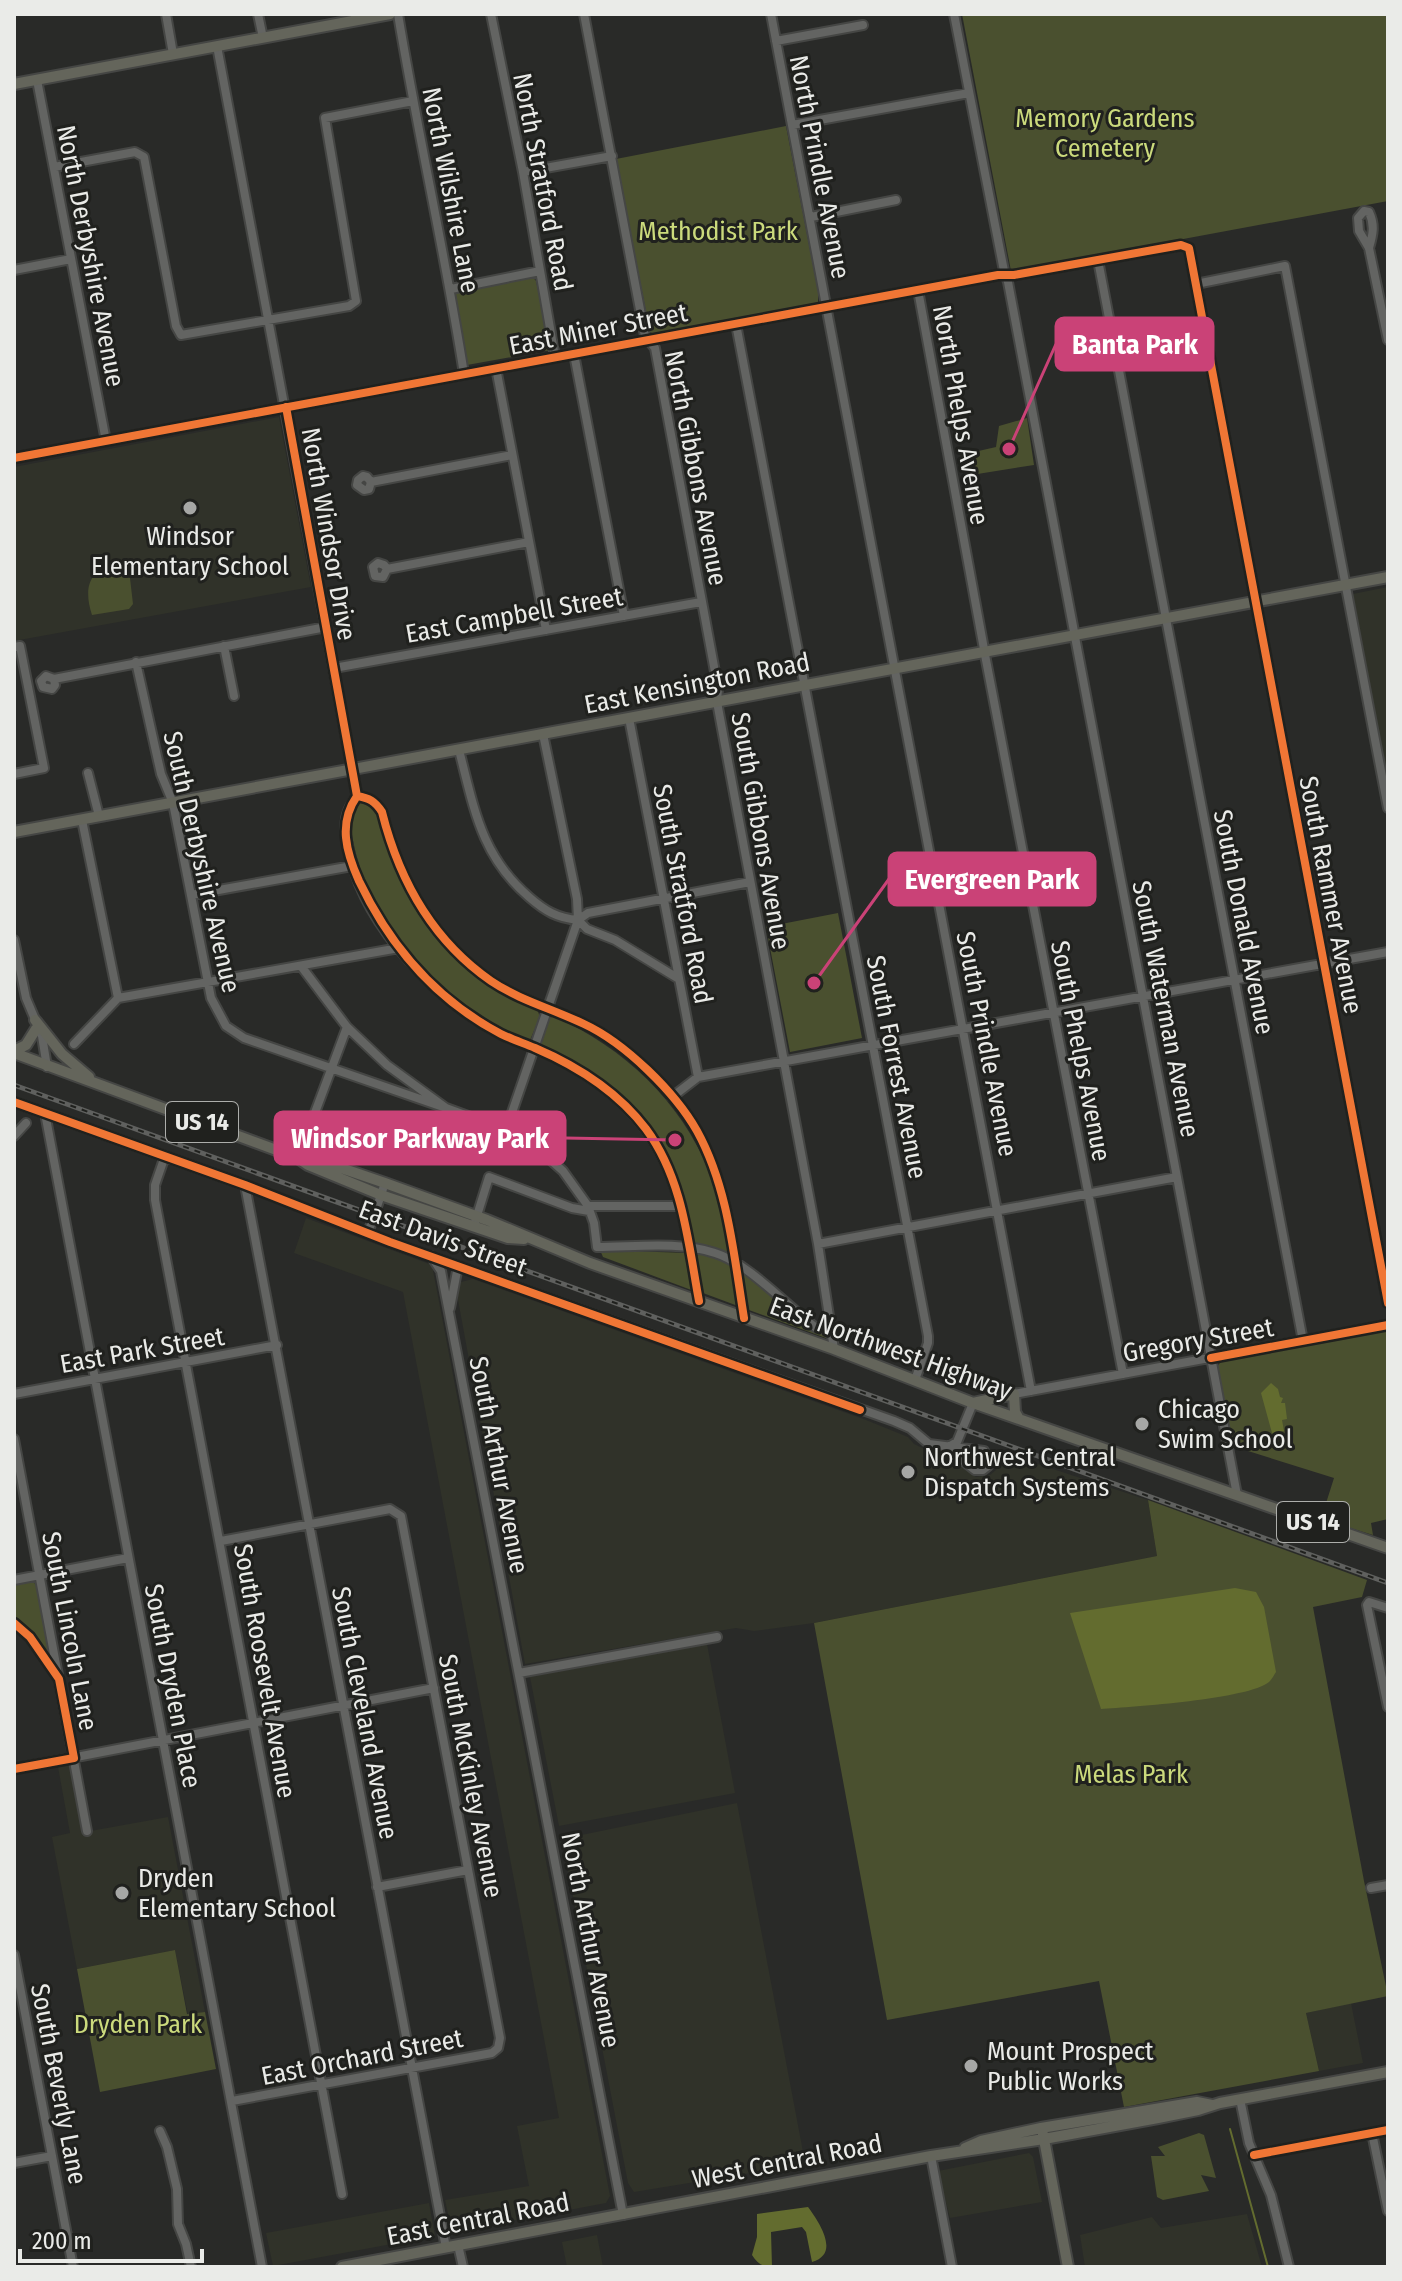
<svg xmlns="http://www.w3.org/2000/svg" width="1402" height="2281" viewBox="0 0 1402 2281" font-family="'Fira Sans Condensed',sans-serif">
  <style>
    .built { fill: #303229 }
    .green { fill: #4a502f }
    .water { fill: #636c2f }
    .lines { fill: none; stroke-linecap: round; stroke-linejoin: round }
    .stream { stroke: #636c2f; stroke-width: 2 }
    .minor-casing { stroke: #454644; stroke-width: 12 }
    .major-casing { stroke: #454644; stroke-width: 14 }
    .minor { stroke: #636462; stroke-width: 8 }
    .major { stroke: #64655b; stroke-width: 10 }
    .rail-casing { stroke: #5f605e; stroke-width: 5 }
    .rail { stroke: #20211e; stroke-width: 2; stroke-dasharray: 6; stroke-linecap: butt }
    .cycleway-casing { stroke: #20211e; stroke-width: 13 }
    .cycleway { stroke: #f07635; stroke-width: 8 }
    .poi-dot { fill: #a6a7a5; stroke: #20211e; stroke-width: 3 }
    .labels { text-anchor: middle; stroke-width: 6; stroke-linejoin: round; paint-order: stroke }
    .shield { fill: #20211e; stroke: #adaeab; stroke-width: 2 }
    .shield-label { font-size: 24px; font-weight: bold; fill: #eaebe8 }
    .park-label { font-size: 26px; fill: #cbda7c; stroke: #20211e }
    .street-label { font-size: 26px; fill: #eaebe8; stroke: #20211e }
    .poi-label { font-size: 26px; fill: #eaebe8; stroke: #20211e; text-anchor: start }
    .leader { fill: none; stroke: #ca4277; stroke-width: 3 }
    .callout-dot { fill: #ca4277; stroke: #20211e; stroke-width: 3 }
    .callout { fill: #ca4277; stroke: #ca4277; stroke-width: 3 }
    .callout-label { font-size: 28px; text-anchor: middle; font-weight: bold; fill: #fff }
  </style>
  <rect width="100%" height="100%" fill="#292a28"/>
  <path class="built" d="M279 417 311 587 14 641V467Z
    M1388 587V769L1386 770 1353 594Z
    M306 1218 432 1265 610 2196 606 2203 452 2232 445 2200 529 2186 517 2126 559 2118 403 1292 294 1253Z
    M473 1279 866 1420 908 1437 914 1444 962 1467 976 1477 990 1475 996 1470 1004 1453 1148 1500 1157 1556 814 1623 754 1631 736 1628 525 1664 456 1289 457 1283Z
    M707 1644 735 1793 559 1826 530 1677Z
    M71 1765 85 1832 168 1817 205 2012 188 2015 175 1950 77 1969 52 1837 70 1833 58 1767Z
    M737 1803 804 2157 799 2165 634 2192 628 2183 562 1839Z
    M1351 2003 1363 2063 1319 2071 1306 2013Z
    M1029 2153 1033 2157 1042 2202 950 2218 938 2171Z
    M429 2203 435 2236 273 2266 266 2233Z
    M1247 2214 1262 2267H1085L1080 2235 1152 2217 1161 2228Z
    M597 2235 603 2267H567L562 2242Z"/>
  <path class="green" d="M962 14H1388V201L1011 271Z
    M786 126 818 291V302L814 305 654 334 650 332 616 159Z
    M532 276 536 281 551 350 467 365 455 290Z
    M1027 418 1034 465 965 476 961 455 996 447 999 426Z
    M128 561 133 604 129 609 92 615C81 581 94 565 128 561Z
    M361 802C367 804 372 806 376 812 384 823 385 840 389 853 394 869 401 884 409 898 436 948 485 990 537 1009L540 1017 530 1040H525C450 1005 385 947 359 865 354 849 352 833 348 817L356 804Z
    M838 913 862 1038 790 1052 766 927Z
    M554 1016C625 1049 680 1100 710 1173 720 1197 723 1224 728 1250L725 1252 693 1243 680 1189 672 1168 627 1104 542 1048 540 1044 548 1019Z
    M600 1250 687 1253 694 1291 603 1257Z
    M704 1253 731 1263 734 1267 738 1306 703 1293 696 1256Z
    M744 1274 814 1329 826 1332V1338L749 1310 742 1275Z
    M1388 1329V1519L1371 1523 1373 1535 1321 1519 1334 1478 1232 1446 1217 1367 1222 1360Z
    M1148 1500 1367 1580 1362 1597 1313 1607 1364 1881 1388 1996 1306 2013 1319 2071 1124 2107 1099 1981 887 2020 814 1623 1157 1556Z
    M32 1582 36 1584 50 1653 48 1655 14 1616V1585Z
    M175 1950 187 2014 205 2012 216 2069 100 2092 77 1969Z
    M1199 2133 1204 2135 1216 2178 1201 2175 1209 2191 1163 2200 1157 2197 1151 2156H1165L1158 2147Z"/>
  <path class="water" d="M1271 1383 1278 1389 1280 1397 1283 1398 1281 1403H1285L1287 1419 1282 1420 1284 1431 1272 1433 1261 1393Z
    M1235 1588 1256 1592 1264 1607 1276 1672C1274 1675 1272 1679 1269 1682 1249 1699 1132 1707 1101 1709L1070 1613Z
    M808 2207C819 2222 841 2254 812 2262L806 2232 802 2227 771 2232 772 2267C762 2267 757 2263 752 2255L757 2237V2214Z"/>
  <g class="lines">
    <path class="stream" d="M1230 2129 1268 2267"/>
    <defs>
      <path id="minor" d="M166 14 173 54
        M258 14 263 38
        M398 14C418 135 445 253 464 374
        M491 14 523 172 555 357
        M584 14 645 336 655 348 718 688 717 702 818 1244 834 1349
        M771 14 1031 1391
        M954 14 1004 271 1008 282 1237 1495
        M776 41 863 25
        M217 46 354 779 357 797C340 815 345 837 351 859 368 929 439 1002 501 1034 512 1040 524 1043 535 1048 577 1066 618 1092 646 1130 683 1180 688 1242 699 1301
        M37 80 106 441
        M792 125 969 93
        M54 167 135 152 144 157 176 326 181 335 349 306 356 301 325 118 413 101
        M523 172 612 156
        M811 217 896 200
        M1369 248C1373 234 1375 225 1369 212L1364 211 1358 218 1359 231 1369 248 1388 340
        M1098 260 1303 1341
        M14 270 71 259
        M1196 284 1285 266 1388 808
        M451 289 540 271
        M918 290 986 660 1123 1374
        M736 324 928 1336V1343L915 1380
        M574 354 624 616
        M496 368 546 630
        M14 458 998 275H1014L1181 245 1189 248 1388 1303
        M371 482 367 477 363 476 358 480 357 485 364 490 369 489 371 482 512 455
        M387 569 383 577 375 576 373 567 378 563 384 565 387 569 529 542
        M224 646 234 696
        M14 647 20 646 44 768 14 774
        M136 662 161 774 173 803 211 998 226 1026 244 1038 446 1108
        M334 668 701 602
        M54 679 55 685 52 689 43 687 41 681 46 676 54 679 326 627
        M629 718 698 1077
        M459 750C474 808 481 856 529 897 545 911 557 918 578 920L587 929 615 940 679 979
        M88 773 99 816
        M357 796C369 798 375 801 382 812 399 880 432 940 491 981 519 1000 553 1009 584 1024 625 1043 675 1092 697 1131 728 1187 734 1256 744 1318
        M82 820 118 998
        M191 895 352 866
        M578 920 588 913 750 882
        M14 940 26 998 42 1036 47 1067
        M301 966 347 1027 387 1065 446 1108 506 1130 536 1147 563 1171 588 1206 594 1223 597 1247
        M74 1044 118 998 399 948
        M672 1097 698 1077 1388 952
        M14 1102 245 1185 390 1242 894 1421 910 1428 929 1444 984 1451 988 1466 983 1470H975L947 1448
        M45 1113 262 2267
        M506 1130 578 920 577 899 543 734
        M14 1136 26 1123
        M165 1156 155 1185V1200L342 2194
        M298 1158 347 1027
        M245 1185 446 2248
        M588 1206H682
        M475 1222 489 1177 572 1208 589 1211
        M368 1233 385 1183
        M818 1244 1177 1177
        M597 1247C635 1247 679 1241 715 1253 748 1263 787 1306 815 1327L831 1330
        M431 1256 441 1271 623 2215
        M450 1308 458 1266
        M14 1394 277 1345
        M1014 1394 1388 1325
        M14 1439 87 1831
        M947 1448 957 1442 973 1403
        M221 1541 390 1509 401 1516 500 2038 498 2048 492 2053 232 2101
        M14 1580 128 1558
        M1388 1608 1369 1602 1367 1605 1388 1707
        M14 1623 30 1637 57 1675
        M519 1673 717 1637
        M14 1769 434 1688
        M377 1887 468 1870
        M1371 1888 1388 1885
        M14 1955 73 2267
        M1240 2099 1249 2143 1271 2195 1289 2267
        M160 2131 167 2147 177 2189 178 2224 186 2244 191 2267
        M1372 2133 1388 2211
        M1254 2155 1388 2130
        M931 2156 952 2267
        M14 2163 52 2156
        M458 2245 463 2267"/>
      <path id="major" d="M14 84 390 14
        M14 832 1388 577
        M35 1020 62 1054 89 1077
        M14 1051 26 1045 36 1029
        M14 1053 298 1158 308 1165 381 1195 508 1238 524 1239
        M298 1158H312L385 1183 487 1220 590 1263 834 1349 973 1403 1388 1548
        M973 1403 1014 1394 1015 1412 1019 1419
        M1043 2134 1068 2267
        M965 2148 981 2141 1041 2128 1197 2102 1212 2105
        M342 2267 931 2156 1044 2139 1158 2118 1198 2110 1220 2103 1388 2072"/>
    </defs>
    <use href="#minor" class="minor-casing"/>
    <use href="#major" class="major-casing"/>
    <use href="#minor" class="minor"/>
    <use href="#major" class="major"/>
    <defs>
      <path id="rail" d="M14 1085 1388 1583"/>
    </defs>
    <use href="#rail" class="rail-casing"/>
    <use href="#rail" class="rail"/>
    <defs>
      <path id="cycleway" d="M286 407 357 796C338 823 346 852 359 881 390 946 436 1000 501 1034 511 1039 523 1043 535 1048 577 1066 618 1092 646 1129 683 1179 688 1242 699 1301
        M14 458 998 275H1014L1181 245 1189 248 1388 1303
        M357 796C369 798 375 801 382 812 399 880 432 940 491 981 519 1000 553 1009 584 1024 625 1043 675 1092 697 1131 728 1187 734 1256 744 1318
        M14 1102 245 1185 390 1242 860 1410
        M1211 1358 1388 1325
        M14 1623 30 1637 59 1679 74 1758 14 1769
        M1254 2155 1388 2130"/>
    </defs>
    <use href="#cycleway" class="cycleway-casing"/>
    <use href="#cycleway" class="cycleway"/>
  </g>
  <g class="poi-dot">
    <circle cx="190" cy="508" r="8"/>
    <circle cx="1142" cy="1424" r="8"/>
    <circle cx="908" cy="1472" r="8"/>
    <circle cx="122" cy="1893" r="8"/>
    <circle cx="971" cy="2066" r="8"/>
  </g>
  <g class="labels">
    <g class="shield">
      <rect x="166" y="1102" width="72" height="40" rx="6"/>
      <rect x="1277" y="1502" width="72" height="40" rx="6"/>
    </g>
    <g class="shield-label">
      <text x="202" y="1130">US 14</text>
      <text x="1313" y="1530">US 14</text>
    </g>
    <g class="park-label">
      <text x="1105" y="127">Memory Gardens<tspan x="1105" dy="30">Cemetery</tspan></text>
      <text x="718" y="240">Methodist Park</text>
      <text x="1131" y="1783">Melas Park</text>
      <text x="138" y="2033">Dryden Park</text>
    </g>
    <g class="street-label">
      <text transform="translate(820 167) rotate(79)" y="9">North Prindle Avenue</text>
      <text transform="translate(543 182) rotate(79)" y="9">North Stratford Road</text>
      <text transform="translate(451 190) rotate(79)" y="9">North Wilshire Lane</text>
      <text transform="translate(91 256) rotate(79)" y="9">North Derbyshire Avenue</text>
      <text transform="translate(598 329) rotate(-11)" y="9">East Miner Street</text>
      <text transform="translate(961 415) rotate(80)" y="9">North Phelps Avenue</text>
      <text transform="translate(696 468) rotate(79)" y="9">North Gibbons Avenue</text>
      <text transform="translate(329 534) rotate(80)" y="9">North Windsor Drive</text>
      <text transform="translate(514 615) rotate(-10)" y="9">East Campbell Street</text>
      <text transform="translate(697 683) rotate(-11)" y="9">East Kensington Road</text>
      <text transform="translate(761 831) rotate(80)" y="9">South Gibbons Avenue</text>
      <text transform="translate(202 862) rotate(77)" y="9">South Derbyshire Avenue</text>
      <text transform="translate(683 894) rotate(79)" y="9">South Stratford Road</text>
      <text transform="translate(1331 895) rotate(79)" y="9">South Rammer Avenue</text>
      <text transform="translate(1244 922) rotate(79)" y="9">South Donald Avenue</text>
      <text transform="translate(1166 1009) rotate(79)" y="9">South Waterman Avenue</text>
      <text transform="translate(987 1044) rotate(79)" y="9">South Prindle Avenue</text>
      <text transform="translate(1081 1051) rotate(79)" y="9">South Phelps Avenue</text>
      <text transform="translate(897 1067) rotate(79)" y="9">South Forrest Avenue</text>
      <text transform="translate(443 1238) rotate(20)" y="9">East Davis Street</text>
      <text transform="translate(1198 1340) rotate(-10)" y="9">Gregory Street</text>
      <text transform="translate(891 1348) rotate(20)" y="9">East Northwest Highway</text>
      <text transform="translate(142 1350) rotate(-10)" y="9">East Park Street</text>
      <text transform="translate(499 1465) rotate(79)" y="9">South Arthur Avenue</text>
      <text transform="translate(70 1631) rotate(79)" y="9">South Lincoln Lane</text>
      <text transform="translate(265 1671) rotate(80)" y="9">South Roosevelt Avenue</text>
      <text transform="translate(173 1686) rotate(79)" y="9">South Dryden Place</text>
      <text transform="translate(365 1713) rotate(79)" y="9">South Cleveland Avenue</text>
      <text transform="translate(471 1776) rotate(79)" y="9">South McKinley Avenue</text>
      <text transform="translate(591 1940) rotate(79)" y="9">North Arthur Avenue</text>
      <text transform="translate(362 2057) rotate(-11)" y="9">East Orchard Street</text>
      <text transform="translate(59 2084) rotate(79)" y="9">South Beverly Lane</text>
      <text transform="translate(787 2161) rotate(-11)" y="9">West Central Road</text>
      <text transform="translate(478 2219) rotate(-11)" y="9">East Central Road</text>
    </g>
    <g class="poi-label">
      <text x="190" y="545" text-anchor="middle">Windsor<tspan x="190" dy="30">Elementary School</tspan></text>
      <text x="1158" y="1418">Chicago<tspan x="1158" dy="30">Swim School</tspan></text>
      <text x="924" y="1466">Northwest Central<tspan x="924" dy="30">Dispatch Systems</tspan></text>
      <text x="138" y="1887">Dryden<tspan x="138" dy="30">Elementary School</tspan></text>
      <text x="987" y="2060">Mount Prospect<tspan x="987" dy="30">Public Works</tspan></text>
    </g>
  </g>
  <path class="leader" d="M1009 449L1056 344M814 983L889 879M675 1140L565 1138"/>
  <g class="callout-dot">
    <circle cx="1009" cy="449" r="8"/>
    <circle cx="814" cy="983" r="8"/>
    <circle cx="675" cy="1140" r="8"/>
  </g>
  <g class="callout">
    <rect x="1056" y="318" width="157" height="52" rx="8"/>
    <rect x="889" y="853" width="206" height="52" rx="8"/>
    <rect x="275" y="1112" width="290" height="52" rx="8"/>
  </g>
  <g class="callout-label">
    <text x="1135" y="354">Banta Park</text>
    <text x="992" y="889">Evergreen Park</text>
    <text x="420" y="1148">Windsor Parkway Park</text>
  </g>
  <rect width="1402" height="2281" fill="none" stroke="#eaebe8" stroke-width="32"/>
  <path d="M20 2249v12h182v-12" fill="none" stroke="#eaebe8" stroke-width="4"/>
  <text x="32" y="2249" font-size="24" fill="#eaebe8" stroke="#20211e" stroke-width="6" paint-order="stroke">200 m</text>
</svg>
